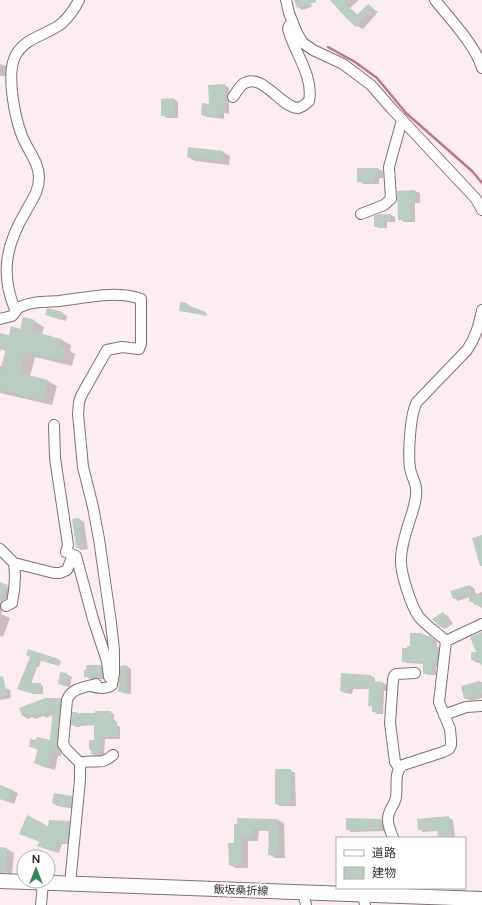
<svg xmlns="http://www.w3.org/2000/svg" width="482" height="905" viewBox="0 0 482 905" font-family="Figtree,'Noto Sans JP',sans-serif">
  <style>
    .shadow { fill: #0003 }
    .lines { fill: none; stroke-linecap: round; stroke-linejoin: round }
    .stream { stroke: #bc768f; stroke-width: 2.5 }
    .building { fill: #b9cec0 }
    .street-casing { stroke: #846d74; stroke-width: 12 }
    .secondary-casing { stroke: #846d74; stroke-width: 16 }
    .street { stroke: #fff; stroke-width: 10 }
    .secondary { stroke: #fff; stroke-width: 14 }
    .labels { text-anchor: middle; stroke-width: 4; stroke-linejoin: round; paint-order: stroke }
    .street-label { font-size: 11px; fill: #382f32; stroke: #fff }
  </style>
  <rect width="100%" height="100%" fill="#fdedf2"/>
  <path class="shadow" d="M295 0H310L312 7 302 10 298 7Z
    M331 0H358V1L350 8 359 16 368 5 378 12 363 29 357 26Z
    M0 64 6 66V76H0Z
    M225 85 229 88V114L224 113V119L207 117 202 115Z
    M174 99 178 102V118H167L162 115Z
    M189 148 223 152 230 156 229 165 195 161 188 157Z
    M358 169H378L383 171V178H379V184H363L358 181Z
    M415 191 420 193V203H415V222H404L399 219Z
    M391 215 395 217V222H387V228H379L375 226Z
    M187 304 189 305 188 307 207 314V316L180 310Z
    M62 313 67 316 66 321 51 317 46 314Z
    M34 321 44 327 42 335 62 340 71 345 70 351 75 354 72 366 35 357 30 376 48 381 57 386 52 405 0 393V366H2L6 351 1 349 0 353V335L10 336Z
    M79 519 84 522 88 549 82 550 77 548 73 520Z
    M0 583 14 590 8 597 1 614 10 618 3 637 0 636Z
    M470 586 474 588 476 594 482 592V608L470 601V597L458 601 454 598Z
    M443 613 448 616 453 624 445 629 440 626Z
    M482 632V663H477L472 660 477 653Z
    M422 634 434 639 437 642V648L442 650 440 666H436V675H428L424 673V664L407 663 403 661 408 649Z
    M31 657 58 660 61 661 59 666 41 660 39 667H37L31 684H40L43 686V694H34L21 690Z
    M101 666 105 668 106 677H103V679H90L85 676Z
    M127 666 131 669V694L123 693 119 691Z
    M61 673 67 674 72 677 70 687 64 686 59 683Z
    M341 674 371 676 375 678V683H383L387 685V691H384L383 714H377L373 711V707L370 705V689H353L352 694 345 693 341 691Z
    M482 682V698L471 701 465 698 462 686Z
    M5 688 10 690 11 698 0 700V689Z
    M61 699 66 703 61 756H58L55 770 41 766 35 763 38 750 30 746 50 741 53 715 46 718 44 716 35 719 32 717 28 719 22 715Z
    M110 712 114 714V720L117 722V725L120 727V739H105L104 756H96L92 754 95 741V725L80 726V727H76L72 725 73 713 96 714Z
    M290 770 295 773 296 806H280L276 804Z
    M0 786 18 793 14 804 0 799Z
    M72 797 76 799 75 809 57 806 53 803Z
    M448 817 453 820 455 838H439L438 831 423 832 419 829Z
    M238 819 278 820 284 823 285 858H275L269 854 270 831H259L258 841H248V868H236L230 865 235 844Z
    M381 820 385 822V831L351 832 347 829Z
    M69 822 73 824 72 844H62L59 853 43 848 39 846 40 842 25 836Z
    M0 848 7 849 14 853 12 875 5 872 2 862H0Z"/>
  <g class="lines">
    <path class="stream" d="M328 47 355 62 377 78 406 113 472 171 482 183"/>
  </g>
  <path class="building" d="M294 0H316V2L297 8Z
    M330 0H350L345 4 357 15 368 4 373 8 356 27 346 18Z
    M225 84V112L220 111 219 117 201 115 202 103 209 104 208 85Z
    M174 98V116H161V99Z
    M188 147 223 151 222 161 187 157Z
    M357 168H378V176H374V182H357Z
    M415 190 416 201H411V220H398L397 191Z
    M379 214H391V221H384V227H374V216Z
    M180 302 187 303V305L206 312 205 315 179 311Z
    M47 308 63 312 61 319 45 315Z
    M23 317 35 320 32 331 62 339 60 346 66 348 63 361 25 352 20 373 48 380 43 401 0 390V372L6 348 0 347V333L9 335 11 326 20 329Z
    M79 518 84 547 76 548 72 519Z
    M482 535V566H480L472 538Z
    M0 582 8 585 0 604Z
    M470 585 472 593 453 599 450 591Z
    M469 595H482V605H474V602H469Z
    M443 612 449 622 440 627 432 619Z
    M482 632V667L479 660H471V652H476L470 637Z
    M410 633H422V636H430L433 639V647H439L437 664H432V674H423V662H402V648H407V646H410Z
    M28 649 59 659 56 665 38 660 36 666H35L29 683H41V693H30L17 689 30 657 26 655Z
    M86 665H101L102 675H99V677H84V670H86Z
    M127 665V692H118L120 666Z
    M60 672 67 673 65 685 58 684Z
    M341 673 371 675V681L383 682V689H380L379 712H372V706H368L369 687H348V692L340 691Z
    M3 676 7 695 0 697V677Z
    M480 681 481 684 482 683V694L464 699 461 686Z
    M45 698H61L55 753H52L49 767 34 763 38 748 29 747 30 739 36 740 37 737 50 740 53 710 40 715 39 713 29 717 28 714 22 716 19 708Z
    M95 711H111V719H113V724H117V737H101L100 754H91V750H89V740H94V724L71 725 72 712H77V713H95Z
    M275 769H291V804H275Z
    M0 785 13 790 9 802 0 799Z
    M54 793 72 796 71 807 52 803Z
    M27 815 48 826 49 820 70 821 67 842H57L55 852 37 846 40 841 19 834Z
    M449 816 451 838H438L437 829 418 830 417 819Z
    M237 818 278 819 279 855H268L269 828H253V838H242V865H229L228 843H234V824H237Z
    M346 818 381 819V829L346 830Z
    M0 847 7 848 5 873H0Z"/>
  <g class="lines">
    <defs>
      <path id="street" d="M286 0 289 13 297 33 303 43 313 50 343 64 371 85 392 109 476 199 482 210
        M435 0C450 19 476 46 482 68
        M233 97C236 93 239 87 243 84 262 71 281 108 298 108 303 107 306 104 309 101 314 76 294 52 288 29L289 26 293 23
        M361 214 384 205 391 199 389 167 402 120
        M18 307H14C0 271 7 243 26 211 32 200 39 191 39 178 39 162 28 151 22 136 15 118 7 78 14 59 22 38 45 36 61 24 69 17 74 10 79 0
        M0 319 12 316C15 313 17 308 20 307 33 301 45 302 59 301 86 298 115 290 141 299V344L139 349 122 347 107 350 81 396 79 402 78 414 83 467 93 507 99 539 111 623 114 650V673L112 685C106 690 97 688 90 686
        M54 425 55 458 68 545 66 552 76 556 93 619 107 661 109 677
        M0 549 14 563 54 573H60L67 570 73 555
        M6 606 12 603C15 589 16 578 14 563
        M446 641C437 633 427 626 419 617 411 606 400 572 401 559 401 550 404 539 407 529 410 518 418 500 416 488 415 481 411 475 410 468 408 453 410 414 417 402L467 350C476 337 479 325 482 310
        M444 715 466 707 482 706
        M80 763C95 758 99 767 113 755
        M399 768 395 762 390 723 393 680 394 676 396 674 415 673
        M393 838C391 832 388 826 388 820 387 811 395 805 396 797 398 785 393 773 403 765L443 752 449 749 451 745V740L450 729 439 702 446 641 482 624
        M70 884 80 780V763L67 750 63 744 67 700C71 688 86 687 96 684
        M303 892 306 905
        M363 895 365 905
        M41 905 43 883"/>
      <path id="secondary" d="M0 881 482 899"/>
    </defs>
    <use href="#street" class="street-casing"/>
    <use href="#secondary" class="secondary-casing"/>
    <use href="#street" class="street"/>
    <use href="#secondary" class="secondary"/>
  </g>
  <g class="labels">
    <g class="street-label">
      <text transform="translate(241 890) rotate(2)" y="4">飯坂桑折線</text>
    </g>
  </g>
  <rect x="336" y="837" width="130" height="52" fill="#ffffff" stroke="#afacad"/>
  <rect x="344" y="850" width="20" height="6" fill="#ffffff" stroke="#afacad"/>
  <text x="372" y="857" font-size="12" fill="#382f32">道路</text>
  <rect x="344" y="867" width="20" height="12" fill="#b9cec0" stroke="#afacad"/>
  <text x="372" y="877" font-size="12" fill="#382f32">建物</text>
  <g transform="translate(36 869)"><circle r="19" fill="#ffffff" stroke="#afacad"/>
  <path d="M0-3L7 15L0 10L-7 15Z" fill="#348a5e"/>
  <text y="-6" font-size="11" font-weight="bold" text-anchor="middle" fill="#382f32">N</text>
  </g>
</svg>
